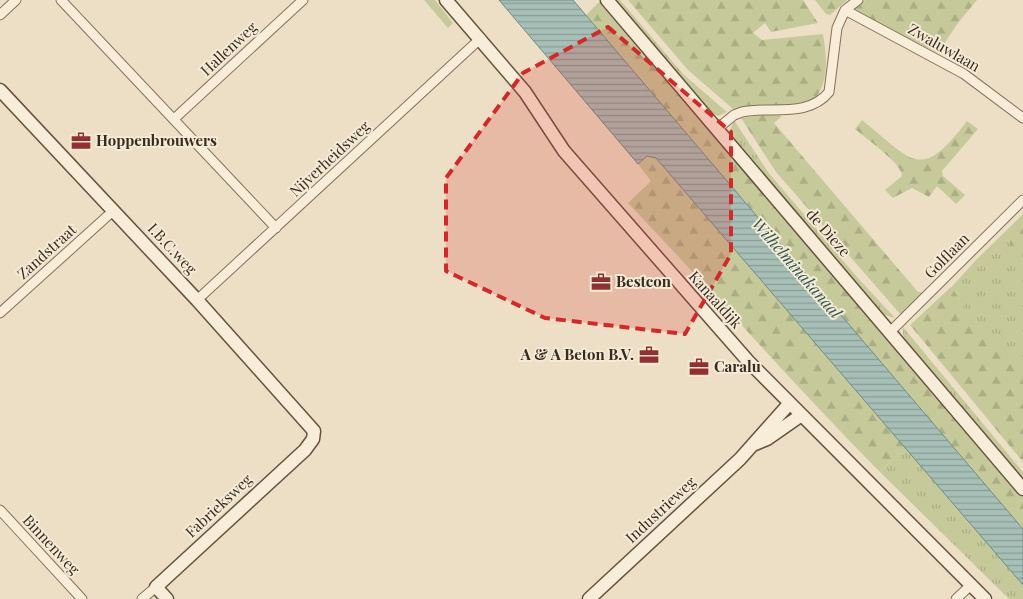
<svg xmlns="http://www.w3.org/2000/svg" width="1023" height="599" viewBox="0 0 1023 599" font-family="'Playfair Display',serif">
  <style>
    .grass { fill: url(#grass-tufts) }
    .forest { fill: url(#forest-firs) }
    .water { fill: url(#water-rules); stroke: #6e8d84 }
    .lines { fill: none; stroke-linecap: round; stroke-linejoin: round }
    .street-casing { stroke: #86715c; stroke-width: 11 }
    .secondary-casing { stroke: #68523f; stroke-width: 15 }
    .street { stroke: #f7edd8; stroke-width: 9 }
    .secondary { stroke: #f7edd8; stroke-width: 12 }
    .marked { fill: #d62828; fill-opacity: 0.2; stroke: #d62828; stroke-width: 4; stroke-dasharray: 10 6; stroke-linejoin: round }
    .labels { text-anchor: middle; stroke-width: 4; stroke-linejoin: round; paint-order: stroke }
    .street-label { font-size: 15px; fill: #372a1f; stroke: #f4ead5 }
    .poi-label { font-size: 15px; font-weight: bold; fill: #372a1f; stroke: #f4ead5; text-anchor: start }
    .water-label { font-size: 16px; font-style: italic; fill: #2f5652; stroke: #f4ead5 }
  </style>
  <defs>
    <pattern id="grass-tufts" width="24" height="20" patternUnits="userSpaceOnUse" patternTransform="scale(1.25)"><rect width="24" height="20" fill="#c6ca9a"/><path d="M3 7l-1-3M5 7V3M7 7l1-3M15 17l-1-3M17 17v-4M19 17l1-3" fill="none" stroke="#abae84"/></pattern>
    <pattern id="forest-firs" width="22" height="20" patternUnits="userSpaceOnUse" patternTransform="scale(1.25)"><rect width="22" height="20" fill="#c6ca9a"/><path d="M5 1l3.5 6h-7zM16 11l3.5 6h-7z" fill="#abae84"/></pattern>
    <pattern id="water-rules" width="6" height="5" patternUnits="userSpaceOnUse" patternTransform="scale(1.25)"><rect width="6" height="5" fill="#a7c0b7"/><path d="M0 2.5h6" fill="none" stroke="#899c94"/></pattern>
  </defs>
  <rect width="100%" height="100%" fill="#ecdfc5"/>
  <path class="grass" d="M613 0H620L684 75 727 112 718 116 709 112Z
    M734 120 768 172 857 277 895 318 882 314 732 138 730 131Z
    M1023 214V444L918 324 976 260Z
    M903 327 1023 472V480L906 342 903 336Z
    M907 449 1023 585V599H1009L879 471Z"/>
  <path class="forest" d="M424 0H435L453 23 448 28Z
    M601 0 1023 496V529L586 15Z
    M628 0H803L818 23 771 32 765 23 753 33 762 40 823 34C827 58 830 87 810 103L733 109 688 70Z
    M815 0H847L830 15 826 14Z
    M865 0H977L958 23 938 53 857 13 854 9Z
    M780 113 781 117 774 123 918 292H921L922 295 901 315 776 172 741 118Z
    M862 120C913 161 920 183 967 121L978 129 942 171 943 176 965 195 956 204 937 186 929 197 912 188 893 198 885 190 902 176C903 164 865 138 855 129Z
    M647 156 656 158 907 449 879 471C793 384 712 291 628 203L651 181 638 164Z
    M1023 224V255L1010 250C1009 238 1013 229 1023 224Z
    M951 287 961 301 967 318 1023 373V462L910 325Z"/>
  <path class="water" d="M499 0H573L1023 529V585L656 158 647 156 638 164Z"/>
  <g class="lines">
    <defs>
      <path id="street" d="M61 0 276 228
        M845 10 964 74 1023 118
        M0 15 16 0
        M174 119 303 0
        M717 129 734 115 742 112C771 106 808 118 829 92L837 28 845 10 858 0
        M197 300 481 38
        M0 313 113 211
        M891 331 1023 200
        M0 510 82 599
        M142 599 156 587
        M956 599 972 584"/>
      <path id="secondary" d="M446 0 525 92 564 151 748 361 985 599
        M607 0 1023 489
        M0 90 197 300 314 431 313 439 305 450 156 587 167 599
        M755 444 767 439 800 416
        M589 599 740 459 789 404"/>
    </defs>
    <use href="#street" class="street-casing"/>
    <use href="#secondary" class="secondary-casing"/>
    <use href="#street" class="street"/>
    <use href="#secondary" class="secondary"/>
  </g>
  <path class="marked" d="M608 27 731 132V254L685 334 545 318 446 271V178L523 73Z"/>
  <defs>
    <symbol id="office-bare" viewBox="-9 -9 18 18"><path d="M-6-3h4V-5.5h4V-3h4V5H-6ZM-1-4.5V-3h2v-1.5ZM-6 0V1H6V0Z" fill="#922f33" stroke="#f4ead5" stroke-width="2.5" paint-order="stroke"/></symbol>
  </defs>
  <g fill-rule="evenodd">
    <use href="#office-bare" x="67" y="127" width="28" height="28"/>
    <use href="#office-bare" x="587" y="268" width="28" height="28"/>
    <use href="#office-bare" x="635" y="341" width="28" height="28"/>
    <use href="#office-bare" x="685" y="353" width="28" height="28"/>
  </g>
  <g class="labels">
    <g class="street-label">
      <text transform="translate(944 48) rotate(30)" y="5">Zwaluwlaan</text>
      <text transform="translate(229 49) rotate(-43)" y="5">Hallenweg</text>
      <text transform="translate(330 159) rotate(-43)" y="5">Nijverheidsweg</text>
      <text transform="translate(828 233) rotate(49)" y="5">de Dieze</text>
      <text transform="translate(172 249) rotate(47)" y="5">I.B.C.weg</text>
      <text transform="translate(47 252) rotate(-42)" y="5">Zandstraat</text>
      <text transform="translate(947 256) rotate(-45)" y="5">Golflaan</text>
      <text transform="translate(715 300) rotate(48)" y="5">Kanaaldijk</text>
      <text transform="translate(219 506) rotate(-43)" y="5">Fabrieksweg</text>
      <text transform="translate(661 510) rotate(-43)" y="5">Industrieweg</text>
      <text transform="translate(51 545) rotate(47)" y="5">Binnenweg</text>
    </g>
    <g class="poi-label">
      <text x="96" y="146">Hoppenbrouwers</text>
      <text x="616" y="287">Bestcon</text>
      <text x="634" y="360" text-anchor="end">A &amp; A Beton B.V.</text>
      <text x="714" y="372">Caralu</text>
    </g>
    <g class="water-label">
      <text transform="translate(797 268) rotate(49)" y="6">Wilhelminakanaal</text>
    </g>
  </g>
</svg>
